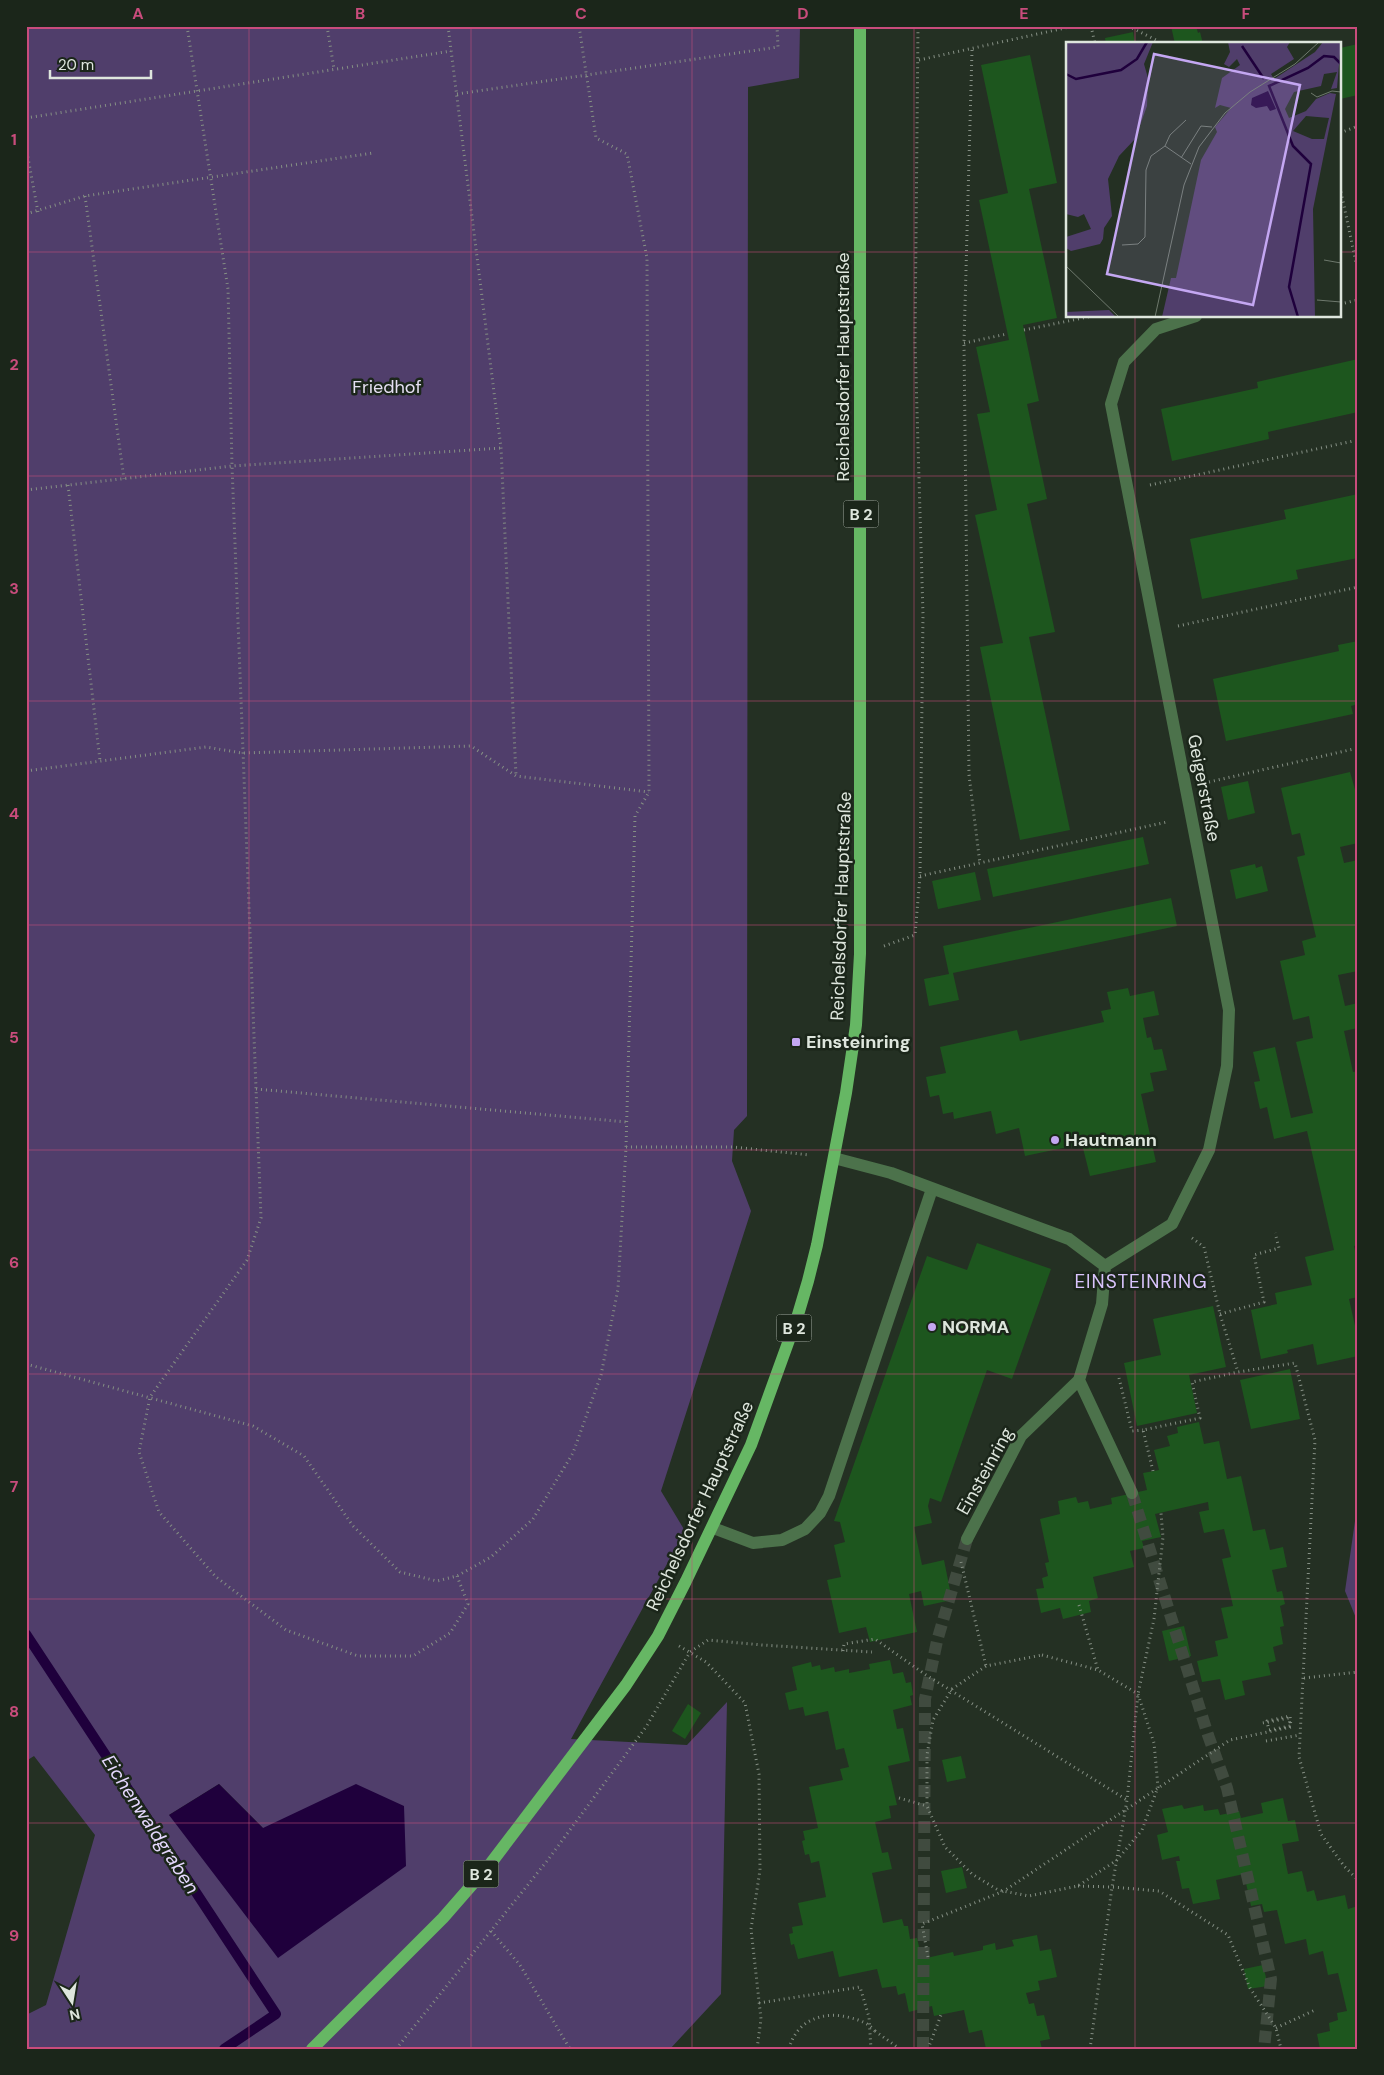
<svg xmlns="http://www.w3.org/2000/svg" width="1384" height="2075" viewBox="0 0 1384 2075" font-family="'DM Sans',sans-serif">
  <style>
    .green { fill: #503e6b; fill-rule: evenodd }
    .water { fill: #1f003c }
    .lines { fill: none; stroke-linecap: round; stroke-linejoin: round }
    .stream { stroke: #1f003c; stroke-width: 10 }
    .building { fill: #1d561e }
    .minor-tunnel { stroke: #404b3f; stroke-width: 12; stroke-dasharray: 12 6; stroke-linecap: butt }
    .path { stroke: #858f84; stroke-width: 3; stroke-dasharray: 1 4; stroke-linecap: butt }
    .service { stroke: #4c724b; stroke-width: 12 }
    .minor { stroke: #4c724b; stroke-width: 12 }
    .primary { stroke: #66b764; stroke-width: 12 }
    .path-bridge { stroke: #858f84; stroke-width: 3; stroke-dasharray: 1 4; stroke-linecap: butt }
    .grid { fill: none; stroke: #c94c7c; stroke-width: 1; stroke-opacity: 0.55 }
    .poi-dot { fill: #c4a7f2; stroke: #1b261a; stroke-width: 2 }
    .labels { text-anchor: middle; stroke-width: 5; stroke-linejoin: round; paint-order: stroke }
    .shield { fill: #1b261a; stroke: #a4aca2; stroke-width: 1 }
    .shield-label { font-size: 16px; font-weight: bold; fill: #dee6dd }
    .street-label { font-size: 18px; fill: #dee6dd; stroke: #1b261a }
    .park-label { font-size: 18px; fill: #e5dff2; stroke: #1b261a }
    .poi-label { font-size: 18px; font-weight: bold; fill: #dee6dd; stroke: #1b261a; text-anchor: start }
    .neighbourhood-label { font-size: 19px; letter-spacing: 1px; fill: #d9c4fc; stroke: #1b261a }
    .water-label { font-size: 19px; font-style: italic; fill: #e5d8fe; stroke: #1b261a }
    .inset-river { fill: none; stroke: #1f003c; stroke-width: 2.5 }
    .inset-road { fill: none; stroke: #6e796d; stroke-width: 1 }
    .view { fill: #c4a7f2; fill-opacity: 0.15; stroke: #c4a7f2; stroke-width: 2.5 }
    .inset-edge { fill: none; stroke: #dee6dd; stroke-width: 2.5 }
    .neatline { fill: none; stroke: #c94c7c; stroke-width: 2 }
    .grid-label { font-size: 16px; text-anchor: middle; font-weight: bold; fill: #c94c7c }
  </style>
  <rect width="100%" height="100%" fill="#243023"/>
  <path class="green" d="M26 26H800L799 78 748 87 747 1116 734 1130 732 1161 751 1211 661 1491 685 1531 571 1739 687 1745 727 1702 721 1994 670 2049H26V2015L46 2005 95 1835 34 1756 26 1761ZM219 1784 263 1828 169 1815Z
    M1358 1500V1623L1345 1591Z"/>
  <path class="water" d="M219 1784 263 1828 356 1784 404 1806 406 1866 278 1958 169 1815Z"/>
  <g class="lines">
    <path class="stream" d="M26 1634 276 2014 224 2049"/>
  </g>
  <path class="building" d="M1171 26H1196L1198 33 1200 32 1203 44H1175Z
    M1133 32 1135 44H1106L1105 38Z
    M1358 44V95L1340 99V48Z
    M1030 55 1057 183 1029 189 1057 318 1023 325 1039 401 1027 404 1047 499 1027 504 1055 632 1029 637 1070 830 1020 840 980 647 1003 643 975 515 997 510 977 414 990 412 976 347 1009 340 979 200 1008 193 981 65Z
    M1358 359V412L1268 432 1269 439 1172 461 1161 409 1258 388 1257 382Z
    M1358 494V558L1296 570 1298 579 1202 599 1190 539 1286 519 1284 510Z
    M1358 641V704L1351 706 1353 714 1226 741 1213 679 1339 651 1338 645Z
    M1350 772 1358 800V843L1340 847 1344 863 1358 860V971L1338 975 1345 1006 1358 1003V1028L1344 1031 1353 1072 1358 1071V1245L1354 1246 1358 1264V1297L1349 1299 1358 1339V1356L1317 1365 1313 1344 1287 1350 1288 1353 1261 1359 1251 1310 1277 1304 1275 1293 1312 1285 1305 1257 1334 1250 1307 1131 1274 1139 1267 1107 1260 1109 1254 1082 1260 1081 1253 1052 1275 1047 1291 1118 1313 1113 1296 1042 1313 1038 1309 1016 1293 1020 1280 961 1305 955 1302 941 1316 937 1297 857 1305 855 1300 833 1292 835 1281 788Z
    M1248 781 1255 813 1228 820 1221 787Z
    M1143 837 1149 864 993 897 987 869Z
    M1255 864 1256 868 1262 866 1268 891 1236 899 1230 870Z
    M975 872 981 900 938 909 932 881Z
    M1171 898 1177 926 953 973 959 1000 929 1006 924 979 949 974 943 946Z
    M1128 988 1130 996 1154 991 1159 1015 1143 1018 1147 1038 1151 1037 1154 1050 1162 1049 1167 1070 1150 1073 1154 1091 1141 1094 1156 1162 1090 1176 1082 1144 1025 1156 1019 1128 996 1134 991 1111 954 1119 953 1112 943 1114 939 1095 930 1097 926 1077 946 1073 940 1047 1017 1030 1020 1041 1104 1022 1101 1011 1111 1009 1107 992Z
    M977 1243 1051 1269 1012 1379 987 1370 941 1502 930 1498 928 1506 932 1523 914 1527 922 1565 944 1560 952 1600 924 1606 921 1591 909 1594 917 1632 870 1642 866 1627 839 1633 827 1580 841 1577 834 1545 845 1542 840 1522 834 1521 927 1256 967 1270Z
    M1213 1306 1226 1367 1189 1375 1197 1413 1137 1426 1124 1363 1161 1355 1153 1319Z
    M1290 1369 1300 1419 1251 1429 1240 1380Z
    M1199 1422 1204 1444 1219 1441 1227 1479 1241 1476 1253 1531 1265 1529 1270 1550 1283 1547 1287 1567 1272 1570 1277 1592 1282 1591 1285 1604 1280 1606 1284 1626 1280 1627 1283 1644 1273 1647 1276 1661 1268 1663 1271 1675 1242 1681 1245 1695 1225 1700 1220 1679 1202 1682 1197 1661 1218 1656 1215 1641 1228 1638 1221 1608 1233 1606 1222 1559 1231 1557 1224 1529 1204 1533 1199 1512 1209 1510 1208 1502 1155 1514 1161 1537 1142 1541 1144 1548 1130 1551 1134 1567 1093 1577 1098 1598 1089 1601 1091 1612 1063 1619 1060 1608 1041 1613 1036 1589 1044 1588 1042 1578 1048 1576 1045 1563 1049 1562 1040 1519 1060 1514 1058 1501 1076 1497 1078 1503 1088 1501 1090 1509 1112 1504 1111 1498 1147 1490 1143 1473 1159 1470 1154 1450 1170 1446 1167 1436 1178 1433 1177 1427Z
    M1184 1626 1191 1656 1169 1661 1162 1631Z
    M890 1660 893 1674 903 1672 906 1683 911 1682 913 1695 910 1696 912 1705 893 1710 897 1729 903 1728 910 1761 888 1766 897 1805 889 1806 891 1818 875 1822 882 1853 888 1852 892 1869 872 1873 883 1923 902 1919 904 1926H908L910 1939 917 1938 922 1959 953 1952 954 1956 983 1950V1946L995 1943 996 1950 1014 1946 1012 1940 1037 1935 1040 1951 1051 1949 1057 1977 1038 1981 1040 1990 1026 1993 1029 2004 1034 2003 1037 2016 1044 2015 1050 2039 1040 2041 1042 2049H986L982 2030 969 2033 964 2010 934 2016 932 2006 909 2012 905 1993 898 1995 896 1986 882 1988 877 1969 839 1977 833 1951 798 1959 794 1944 791 1945 789 1934 793 1933 792 1927 803 1925 798 1903 826 1897 819 1861 811 1863 809 1854 805 1855 802 1841 805 1840 803 1831 818 1828 809 1787 843 1780 840 1769 849 1767 844 1748 836 1750 828 1711 805 1716 803 1707 789 1710 785 1693 797 1690 792 1667 811 1662 812 1667 820 1665 821 1670 834 1667 835 1672 849 1669V1673L870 1669 869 1664Z
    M688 1704 701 1713 685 1739 672 1731Z
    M961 1756 966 1778 947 1782 942 1760Z
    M1283 1798 1288 1821 1295 1820 1299 1841 1282 1844 1288 1874 1302 1871 1307 1892 1314 1890 1317 1901 1345 1895 1348 1909 1358 1906V2049H1320L1317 2034 1330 2031 1329 2023 1338 2020 1337 2013 1347 2011 1338 1973 1328 1975 1323 1951 1309 1955 1306 1939 1285 1944 1277 1910 1264 1912 1262 1904 1251 1906 1244 1874 1216 1880 1220 1899 1193 1904 1189 1888 1182 1889 1176 1861H1180L1179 1856 1162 1860 1157 1835 1168 1832 1162 1809 1182 1805 1184 1809 1203 1805 1204 1811 1218 1809 1220 1815 1239 1811 1241 1818 1263 1813 1261 1803Z
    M962 1867 967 1888 946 1893 941 1871Z
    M1263 1965 1268 1986 1248 1989 1244 1969Z"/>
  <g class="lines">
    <path class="minor-tunnel" d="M1132 1493 1208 1735 1227 1788 1271 1979 1264 2049
      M923 2049 925 1699 937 1641 967 1539"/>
    <path class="path" d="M187 26 228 289 232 466 261 1218 247 1260 150 1397 139 1452 159 1512 216 1577 286 1630 358 1656H413L450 1633 468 1604 457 1576
      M327 26 334 69
      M448 26 501 448 516 776
      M1091 26 1095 44
      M1128 26 1156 40
      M972 50 964 343 969 775 980 864
      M919 60 1074 26
      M457 94 778 47 777 26
      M26 118 451 51
      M1340 133 1358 126
      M26 147 38 212
      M1340 187 1358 272
      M85 196 124 479
      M26 214 85 196 373 153
      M1340 304 1358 300
      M1024 330 1093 316
      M964 343 1007 334
      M68 485 100 761
      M1150 485 1358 440
      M26 490 232 466 501 448
      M1178 626 1358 587
      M26 771 206 747 242 753 471 746 516 776 649 792
      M1209 782 1358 748
      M920 876 1167 822
      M884 946 915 935 920 876 923 615 915 342 918 26
      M256 1089 627 1122
      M626 1147H733L810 1155
      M1192 1238 1204 1247 1220 1314 1238 1372 1295 1363 1315 1440 1299 1757 1321 1834 1344 1866 1358 1880
      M1220 1314 1264 1302 1254 1255 1279 1248 1275 1233
      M26 1364 253 1426 304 1456 353 1526 400 1572 437 1581 457 1576 491 1557 533 1519 573 1453 601 1375 618 1289 626 1147 635 816 649 792 647 258 627 154 596 138 579 26
      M1119 1378 1132 1431 1143 1430
      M1153 1471 1143 1430 1200 1418 1192 1382 1238 1372
      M961 1562 986 1666
      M1079 1605 1098 1670
      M679 1646 706 1662 745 1703 759 1774 760 1870 751 1929 761 2019 757 2049
      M843 1651 844 1644 875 1639 926 1675 1127 1800
      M1042 1655 1098 1670 1138 1694 1154 1743 1158 1787 1142 1830 1117 1860 1078 1886 1029 1896 998 1890 972 1874 945 1847 927 1806V1755L933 1720 952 1689 986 1666Z
      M1304 1678 1358 1672
      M1266 1741 1300 1735
      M899 1798 927 1806
      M1078 1886 1112 1887 1159 1891 1228 1935 1250 1988 1276 2028 1281 2049
      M491 1931 520 1965 570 2049
      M928 1957 922 1924 1004 1891 1230 1740 1291 1727 1290 1716 1267 1721V1722L1269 1730 1290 1726 1289 1718 1269 1722 1262 1723
      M759 2003 860 1987 869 2017 871 2049
      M1276 2028 1315 2010
      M875 2031 900 2049
      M396 2049 547 1861 646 1727 690 1652 708 1640 762 1645 872 1652
      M928 2049 941 2015
      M1090 2049 1112 1887 1127 1800 1138 1694 1154 1619 1163 1537 1161 1513"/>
    <path class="service" d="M713 1528 753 1543 782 1540 805 1529 820 1513 829 1496 932 1189"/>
    <path class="minor" d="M834 1158 891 1173 1069 1239 1105 1266 1102 1304 1079 1380 1021 1436 967 1539
      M1105 1266 1172 1224 1209 1150 1227 1066 1229 1010 1111 404 1124 362 1156 329 1196 316
      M1079 1380 1132 1493"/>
    <path class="primary" d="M312 2049 443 1918 491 1863 626 1685 658 1636 686 1581 751 1445 797 1318 808 1281 817 1245 846 1093 856 1025 860 954V26"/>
    <path class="path-bridge" d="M789 2049C796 2020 824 2010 851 2018 860 2020 868 2023 875 2031"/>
  </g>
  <path class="grid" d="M249 26V2049M471 26V2049M692 26V2049M914 26V2049M1135 26V44M26 252H1068M1340 252H1358M1135 316V2049M26 476H1358M26 701H1358M26 925H1358M26 1150H1358M26 1374H1358M26 1599H1358M26 1823H1358"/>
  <g class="poi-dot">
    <rect x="791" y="1037" width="10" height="10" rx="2.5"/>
    <circle cx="1055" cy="1140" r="5"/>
    <circle cx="932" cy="1327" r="5"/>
  </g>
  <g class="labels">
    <g class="shield">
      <rect x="843.5" y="500.5" width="35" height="27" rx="4"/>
      <rect x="776.5" y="1314.5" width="35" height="27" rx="4"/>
      <rect x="463.5" y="1860.5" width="35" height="27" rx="4"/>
    </g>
    <g class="shield-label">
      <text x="861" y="520">B 2</text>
      <text x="794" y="1334">B 2</text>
      <text x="481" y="1880">B 2</text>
    </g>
    <g class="street-label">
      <text transform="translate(843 367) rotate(-90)" y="6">Reichelsdorfer Hauptstraße</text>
      <text transform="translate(1204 788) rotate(79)" y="6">Geigerstraße</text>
      <text transform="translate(841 906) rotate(-88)" y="6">Reichelsdorfer Hauptstraße</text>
      <text transform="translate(985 1471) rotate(-61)" y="6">Einsteinring</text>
      <text transform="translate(700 1506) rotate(-65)" y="6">Reichelsdorfer Hauptstraße</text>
    </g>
    <g class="park-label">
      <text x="387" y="393">Friedhof</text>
    </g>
    <g class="poi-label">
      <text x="806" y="1048">Einsteinring</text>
      <text x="1065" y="1146">Hautmann</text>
      <text x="942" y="1333">NORMA</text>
    </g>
    <g class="neighbourhood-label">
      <text x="1141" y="1288">EINSTEINRING</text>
    </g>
    <g class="water-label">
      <text transform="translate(151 1824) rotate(57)" y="7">Eichenwaldgraben</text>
    </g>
  </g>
  <g transform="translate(1066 42)">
    <rect width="275" height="275" fill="#243023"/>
    <path d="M0 0H87L78 22 82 36 81 64 69 97 53 114 42 137 46 174 38 186 37 197 34 202 5 209 0 206V195L25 187 18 172 12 175 0 172ZM162 0H224L221 5 228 17 205 32 208 37 249 10 257 0H275L271 46 265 47 271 30 258 32 255 44 228 50 219 67 223 76 240 69 250 57 264 51 270 52 247 167 249 275H96L105 236H110L135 118 151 90 149 85 165 66 154 63 149 66 156 36 174 23 171 17 163 25 158 22 164 10ZM240 74 263 76 258 97H246L227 89ZM43 268 50 275H0V270Z" fill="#503e6b" fill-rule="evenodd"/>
    <path d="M202 49 210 67 204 69 201 64 190 66 185 63 186 56Z" fill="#1f003c"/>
    <path class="inset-river" d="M176 4 198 37M0 32 10 37 55 28 71 17 81 0M232 275 223 245 245 122 227 104 203 44 242 26 258 14 268 15 275 22"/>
    <path class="inset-road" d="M245 51 251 55 266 49 275 50M120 78 104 93 99 104 125 122M115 116 135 84 146 85M56 203 72 202 79 195 80 128 85 114 99 104M258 218 275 221M0 224 53 275M251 258 275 260M89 275 118 143 133 105 159 71 184 50 229 22 253 0"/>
    <path class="view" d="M88 12 234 43 187 263 41 232Z"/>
    <rect width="275" height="275" class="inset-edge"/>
  </g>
  <rect width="1384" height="2075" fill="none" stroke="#1b261a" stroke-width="55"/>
  <g transform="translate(72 2002) rotate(168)" stroke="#1b261a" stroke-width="4" paint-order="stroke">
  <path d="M0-4L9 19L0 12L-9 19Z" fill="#dee6dd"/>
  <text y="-8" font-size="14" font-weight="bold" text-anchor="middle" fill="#dee6dd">N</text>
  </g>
  <path d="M50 70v8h101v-8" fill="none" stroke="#dee6dd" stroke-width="2.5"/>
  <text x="58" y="70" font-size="15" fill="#dee6dd" stroke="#1b261a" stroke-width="4" paint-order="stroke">20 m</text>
  <rect x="28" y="28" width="1328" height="2020" class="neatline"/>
  <g class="grid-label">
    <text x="138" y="19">A</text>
    <text x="360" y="19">B</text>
    <text x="581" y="19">C</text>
    <text x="803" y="19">D</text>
    <text x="1024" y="19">E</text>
    <text x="1246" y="19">F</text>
    <text x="14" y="145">1</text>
    <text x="14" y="370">2</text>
    <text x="14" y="594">3</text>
    <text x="14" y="819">4</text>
    <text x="14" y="1043">5</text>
    <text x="14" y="1268">6</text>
    <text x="14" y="1492">7</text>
    <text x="14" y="1717">8</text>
    <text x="14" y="1941">9</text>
  </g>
</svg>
